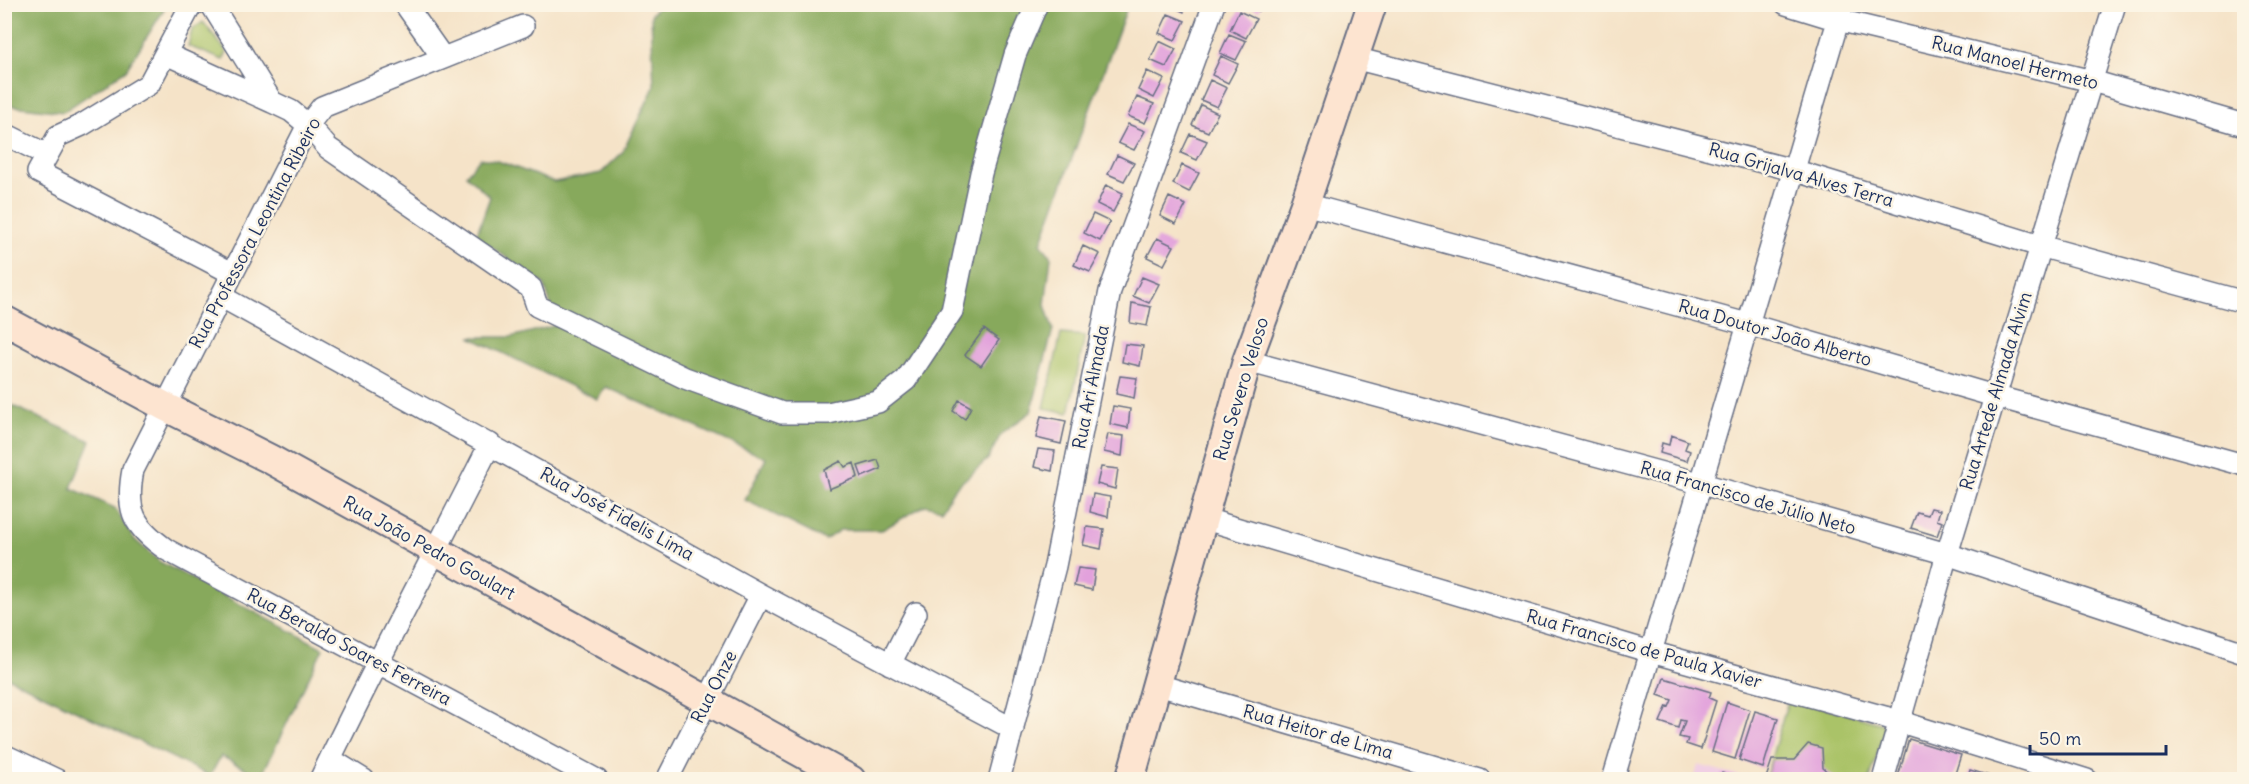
<svg xmlns="http://www.w3.org/2000/svg" width="2249" height="784" viewBox="0 0 2249 784" font-family="Delius,sans-serif">
  <style>
    .built { fill: #f1d0e4 }
    .green { fill: #aac368; stroke: #627963; stroke-width: 1.5 }
    .forest { fill: #87a95c; stroke: #516c5d; stroke-width: 1.5 }
    .building { fill: #e2a1dc }
    .lines { fill: none; stroke-linecap: round; stroke-linejoin: round }
    .street-casing { stroke: #676e83; stroke-width: 24 }
    .secondary-casing { stroke: #676e83; stroke-width: 32 }
    .street { stroke: #fff; stroke-width: 21 }
    .secondary { stroke: #fde4d0; stroke-width: 28 }
    .labels { text-anchor: middle; stroke-width: 5; stroke-linejoin: round; paint-order: stroke }
    .street-label { font-size: 18px; fill: #1b2f5e; stroke: #fcf5e5 }
  </style>
  <rect width="100%" height="100%" fill="#fcf5e5"/>
  <filter id="ink" filterUnits="userSpaceOnUse"><feTurbulence type="fractalNoise" baseFrequency=".0167" numOctaves="2"/><feDisplacementMap in="SourceGraphic" scale="12" xChannelSelector="R" yChannelSelector="G"/><feConvolveMatrix kernelMatrix="1 2 1 2 8 2 1 2 1" color-interpolation-filters="sRGB"/></filter>
  <filter id="wash" filterUnits="userSpaceOnUse"><feTurbulence type="fractalNoise" baseFrequency=".008" numOctaves="4" result="noise"/><feDisplacementMap in="SourceGraphic" scale="24" xChannelSelector="R" yChannelSelector="G"/><feGaussianBlur stdDeviation="1.35" result="paint"/><feColorMatrix in="noise" values="0 0 0 0 0 0 0 0 0 0 0 0 0 0 0 0 0 1.4 0 .05"/><feComposite in="paint" operator="in"/></filter>
  <g filter="url(#wash)">
    <rect width="100%" height="100%" fill="#f5e3c8"/>
    <path class="built" d="M1698 765 1752 779 1694 780Z"/>
    <path class="green" d="M203 22 227 52 223 60 188 46 192 30Z
      M1061 334 1085 336 1069 413 1044 408Z
      M1789 697 1886 725 1870 779 1765 780Z"/>
    <path class="forest" d="M5 4H167V5L126 70 63 112 5 105Z
      M660 5H1128L1041 243 1051 257 1045 305 1053 329 1031 412 1001 434 988 459 954 489 942 509 925 505 882 530H840L825 540 745 500 766 458 606 387 597 399 470 337H511L557 325 544 284 476 236 490 197 466 175 480 158 498 161 554 182 601 173 622 153 654 87 651 14Z
      M4 402 91 441 71 488 115 508 133 538 160 562 323 648 261 777 221 756 210 776 5 676Z"/>
    <g id="blocks">
      <path class="building" d="M1167 4H1188L1184 12Z
        M1243 4H1262L1259 11Z
        M1239 11 1256 19 1246 38 1230 30Z
        M1168 14 1185 21 1175 40 1159 33Z
        M1229 34 1246 41 1236 60 1220 53Z
        M1159 41 1176 49 1166 67 1150 60Z
        M1221 56 1238 64 1228 83 1212 75Z
        M1147 71 1164 79 1154 98 1138 90Z
        M1210 80 1227 88 1217 107 1201 100Z
        M1137 97 1154 104 1145 123 1128 116Z
        M1201 105 1218 113 1208 132 1192 125Z
        M1128 124 1145 131 1134 150 1118 143Z
        M1190 134 1207 141 1197 160 1181 153Z
        M1117 155 1134 163 1124 181 1108 174Z
        M1182 165 1199 173 1189 192 1173 184Z
        M1106 185 1123 193 1113 212 1097 204Z
        M1169 197 1186 205 1176 224 1160 216Z
        M1093 214 1110 222 1100 241 1084 233Z
        M1157 238 1174 246 1164 265 1147 257Z
        M1083 246 1100 254 1090 272 1074 265Z
        M1142 277 1159 284 1149 303 1133 296Z
        M1132 303 1151 307 1147 326 1130 323Z
        M984 329 999 340 981 366 965 355Z
        M1125 344 1143 346 1140 366 1122 362Z
        M1120 376 1137 378 1134 398 1116 394Z
        M959 400 971 407 965 419 953 411Z
        M1113 406 1130 409 1128 428 1110 424Z
        M1041 416 1066 421 1061 444 1036 438Z
        M1108 434 1124 436 1122 456 1104 452Z
        M1671 435 1688 441 1685 449 1690 451 1687 461 1660 453 1662 443 1669 445Z
        M1038 449 1055 451 1052 471 1034 467Z
        M878 460 881 469 862 477 858 466Z
        M841 461 845 467 854 463 858 477 829 489 824 470Z
        M1101 467 1118 469 1115 489 1097 484Z
        M1093 494 1110 497 1108 517 1090 512Z
        M1931 508 1940 510 1937 520 1942 522 1937 536 1911 528 1917 512 1928 515Z
        M1087 527 1104 529 1101 549 1083 545Z
        M1078 568 1095 570 1092 590 1074 586Z
        M1664 678 1711 692 1709 698 1716 701 1701 749 1686 744 1688 739 1679 737 1685 721 1680 720 1678 728 1660 722 1667 706 1669 707 1672 700 1658 695Z
        M1727 702 1750 710 1735 759 1712 752Z
        M1755 711 1778 718 1763 768 1739 760Z
        M1909 739 1961 755 1953 780H1897Z
        M1808 744 1822 748 1823 768 1837 780 1766 778 1772 760H1794Z
        M1970 770 1990 776 1989 780H1967Z
        M1722 773 1746 779V780H1720Z"/>
    </g>
  </g>
  <g filter="url(#ink)">
    <use href="#blocks" fill-opacity="0" stroke="#676e83" stroke-width="1.5"/>
    <g class="lines">
      <defs>
        <path id="street" d="M195 4 190 7 149 84 82 125 58 136 38 172 232 273
          M211 4 272 102 291 111 308 125 328 148 531 288 537 306 685 378 782 413H828L878 402 906 380 952 311 981 173 1015 55 1037 4
          M405 4 443 58
          M1786 4 1838 20 2092 81 2244 125
          M523 26 322 107 308 125 133 470C125 511 134 527 167 550L597 780
          M166 54 272 102
          M1354 58 1793 170 2040 246 2244 302
          M7 135 47 155
          M1305 204 1747 324 1994 396 2244 465
          M222 297 761 595 1013 729
          M1247 361 1699 483 1947 554 2244 653
          M1202 518 1651 652 1885 717 2087 780
          M890 664 916 613
          M1155 684 1480 780
          M4 755 57 780
          M330 759 364 780
          M320 780C374 666 434 556 490 444
          M667 780 761 595
          M999 780 1055 566 1110 291 1214 4
          M1613 780 1843 4
          M1883 780 1947 554 2115 4"/>
        <path id="secondary" d="M4 320 164 406 270 459 851 780
          M1130 780 1247 361 1305 204 1372 4"/>
      </defs>
      <use href="#street" class="street-casing"/>
      <use href="#secondary" class="secondary-casing"/>
      <use href="#street" class="street"/>
      <use href="#secondary" class="secondary"/>
    </g>
  </g>
  <g class="labels">
    <g class="street-label">
      <text transform="translate(2015 63) rotate(14)" y="6">Rua Manoel Hermeto</text>
      <text transform="translate(1801 175) rotate(16)" y="6">Rua Grijalva Alves Terra</text>
      <text transform="translate(255 233) rotate(-62)" y="6">Rua Professora Leontina Ribeiro</text>
      <text transform="translate(1775 333) rotate(16)" y="6">Rua Doutor João Alberto</text>
      <text transform="translate(1091 387) rotate(-79)" y="6">Rua Ari Almada</text>
      <text transform="translate(1241 389) rotate(-73)" y="6">Rua Severo Veloso</text>
      <text transform="translate(1996 391) rotate(-73)" y="6">Rua Artede Almada Alvim</text>
      <text transform="translate(1748 498) rotate(16)" y="6">Rua Francisco de Júlio Neto</text>
      <text transform="translate(617 514) rotate(29)" y="6">Rua José Fidelis Lima</text>
      <text transform="translate(429 548) rotate(29)" y="6">Rua João Pedro Goulart</text>
      <text transform="translate(349 647) rotate(28)" y="6">Rua Beraldo Soares Ferreira</text>
      <text transform="translate(1644 649) rotate(16)" y="6">Rua Francisco de Paula Xavier</text>
      <text transform="translate(714 687) rotate(-63)" y="6">Rua Onze</text>
      <text transform="translate(1318 732) rotate(16)" y="6">Rua Heitor de Lima</text>
    </g>
  </g>
  <rect width="2249" height="784" fill="none" stroke="#fcf5e5" stroke-width="24"/>
  <path d="M2030 745v9h136v-9" fill="none" stroke="#1b2f5e" stroke-width="3"/>
  <text x="2039" y="745" font-size="18" fill="#1b2f5e" stroke="#fcf5e5" stroke-width="4.5" paint-order="stroke">50 m</text>
</svg>
